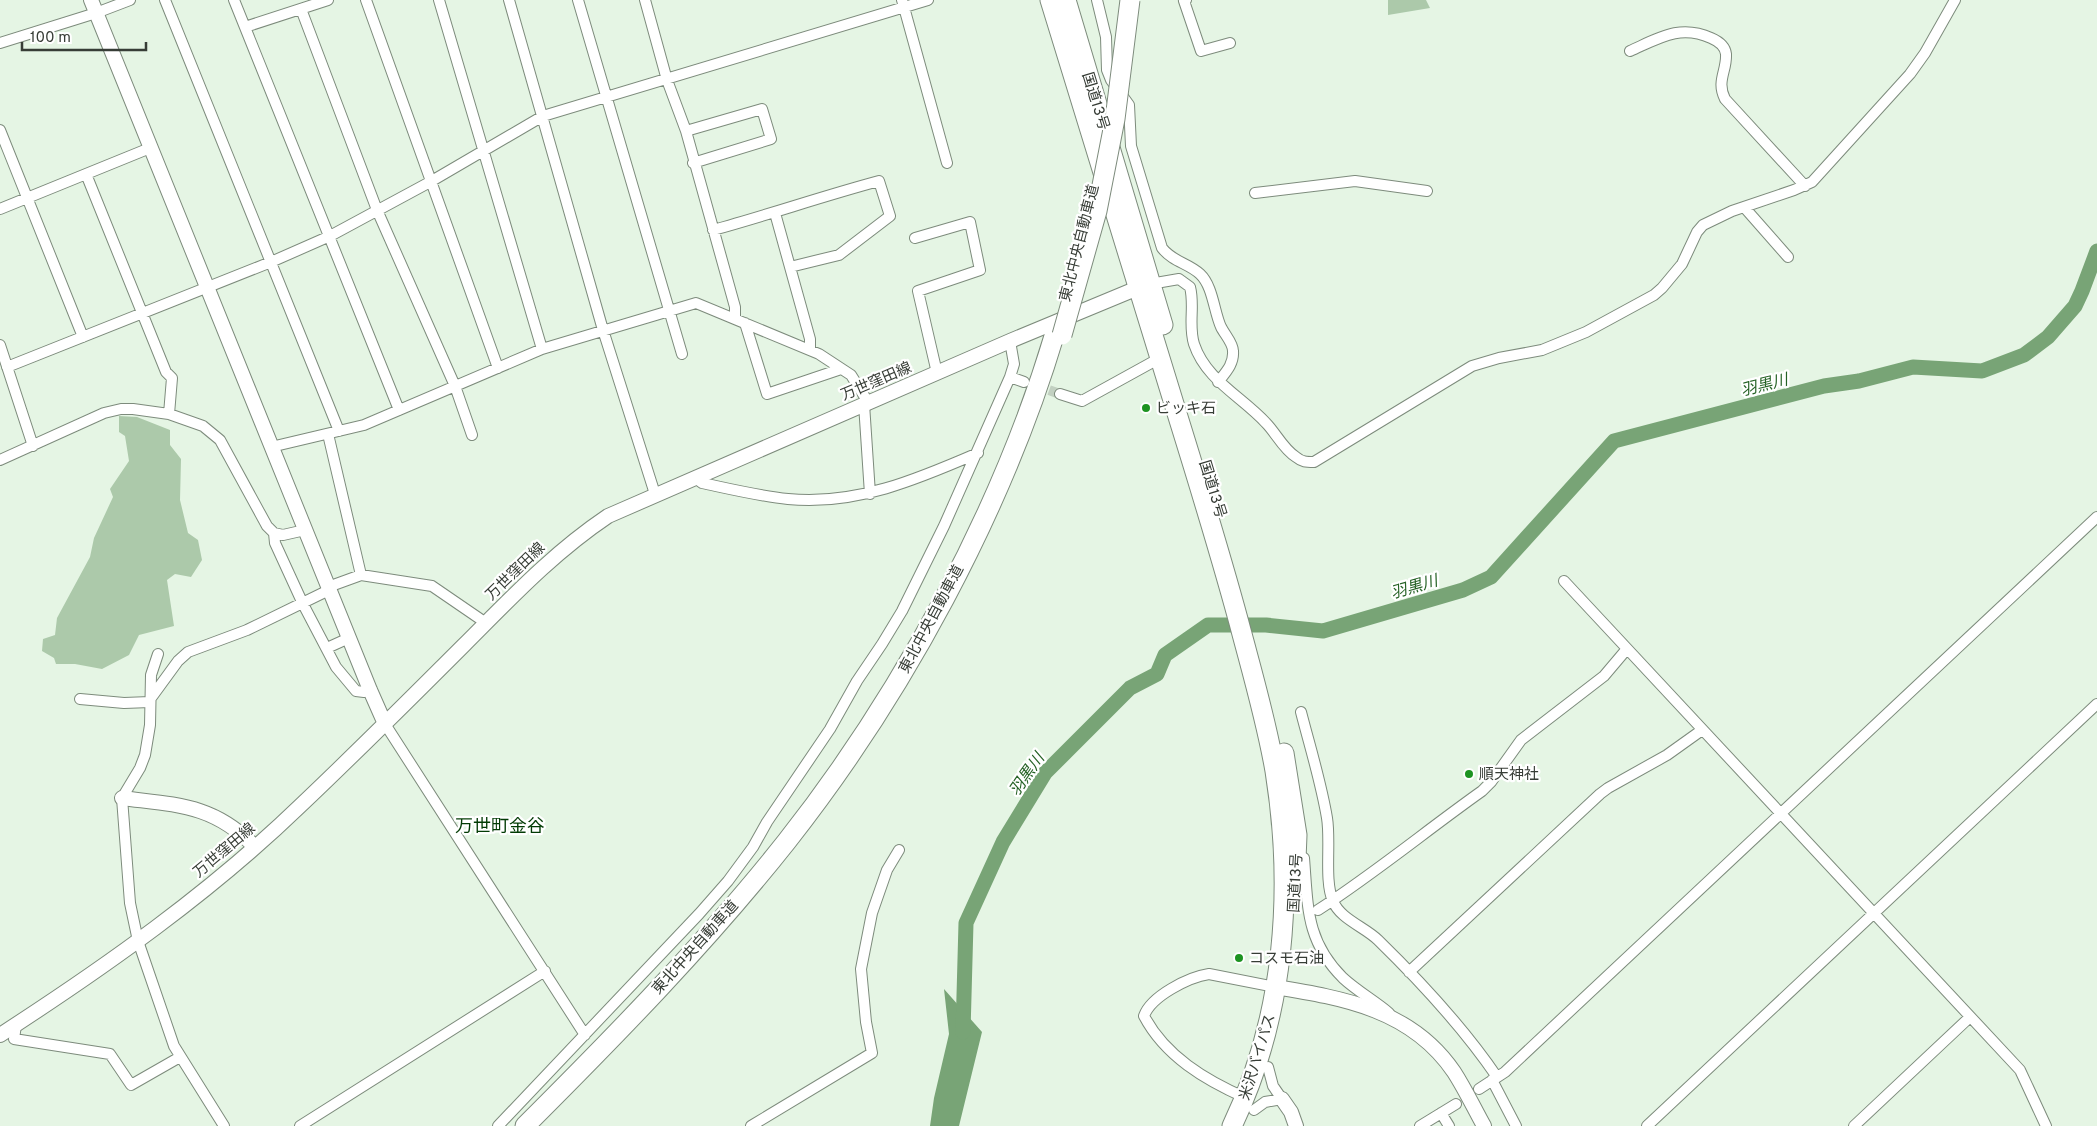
<svg xmlns="http://www.w3.org/2000/svg" width="2097" height="1126" viewBox="0 0 2097 1126" font-family="Overpass,'Noto Sans JP',sans-serif">
  <style>
    .green { fill: #acc9aa }
    .water { fill: #78a476 }
    .lines { fill: none; stroke-linecap: round; stroke-linejoin: round }
    .river { stroke: #78a476; stroke-width: 15 }
    .street-tunnel { stroke: #c2d0c1; stroke-width: 10; stroke-dasharray: 10 5; stroke-linecap: butt }
    .street-casing { stroke: #7d8b7c; stroke-width: 12 }
    .secondary-casing { stroke: #7d8b7c; stroke-width: 16 }
    .highway-casing { stroke: #7d8b7c; stroke-width: 21 }
    .street { stroke: #fff; stroke-width: 10 }
    .secondary { stroke: #fff; stroke-width: 14 }
    .highway { stroke: #fff; stroke-width: 19 }
    .highway-bridge-casing { stroke: #7d8b7c; stroke-width: 21; stroke-linecap: butt }
    .highway-bridge { stroke: #fff; stroke-width: 19 }
    .poi-dot { fill: #1d9321; stroke: #fff; stroke-width: 2 }
    .labels { text-anchor: middle; stroke-width: 4.5; stroke-linejoin: round; paint-order: stroke }
    .street-label { font-size: 15px; fill: #373d36; stroke: #fff }
    .poi-label { font-size: 15px; fill: #373d36; stroke: #fff; text-anchor: start }
    .water-label { font-size: 16px; font-style: italic; fill: #256225; stroke: #fff }
    .quarter-label { font-size: 18px; fill: #023b04; stroke: #fff }
  </style>
  <rect width="100%" height="100%" fill="#e5f5e4"/>
  <path class="green" d="M1388 0H1426L1430 8 1388 15Z
    M119 416 137 417 170 430V445L181 459 180 500 188 533 198 540 202 560 191 577 175 574 167 580 174 626 139 635 129 655 102 669 75 664H56L54 658 42 651 43 639 55 635 57 618 90 557 94 538 113 497 110 489 129 461 125 436 119 432Z"/>
  <path class="water" d="M944 989 982 1032 959 1126H930L934 1098 949 1034Z"/>
  <g class="lines">
    <path class="river" d="M963 1032 966 923 1003 842 1045 773 1130 688 1157 674 1165 655 1208 625H1266L1323 631 1463 590 1491 577 1614 441 1824 386 1859 381 1913 367 1982 371 2024 355 2048 337 2075 306 2082 291 2097 251"/>
    <path class="street-tunnel" d="M1035 385 1060 394"/>
    <defs>
      <path id="street" d="M165 0 339 431
        M234 0 399 410
        M366 0 498 368
        M439 0 542 349
        M509 0 603 330 655 494
        M578 0 682 354
        M645 0 667 80 686 131 735 307V319
        M902 0 947 163
        M1097 0 1106 37 1107 70 1111 80 1129 105 1131 146 1162 248C1173 262 1188 263 1200 274 1213 286 1214 312 1221 327 1225 335 1233 343 1233 351 1234 364 1226 372 1218 382
        M1186 0 1184 1 1201 51 1230 43
        M301 9 377 210 455 386 472 435
        M245 27 328 0
        M0 43 96 13 130 0
        M1630 51C1659 38 1680 24 1711 38 1718 41 1725 45 1726 54 1727 71 1716 81 1725 99L1805 186
        M0 130 83 337
        M686 131 762 109 771 139 693 163
        M86 174 166 372 172 378 169 414
        M1255 193 1355 181 1427 191
        M1744 207 1788 257
        M0 209 150 148
        M775 213 810 339V350
        M713 230C768 215 823 196 879 181L890 216 839 255 790 267
        M915 238 970 222 980 270 918 291 937 373
        M1150 284 1179 279 1190 287C1195 306 1188 325 1194 344 1206 380 1241 396 1266 423 1276 433 1283 449 1296 457 1302 462 1306 462 1314 462L1472 366 1499 358 1542 350 1586 332 1654 295 1662 288 1682 264 1697 232 1703 225 1732 211 1794 190 1812 182 1910 74 1925 53 1955 0
        M745 323 767 394 841 369
        M0 345 33 446
        M7 367 271 262 330 236 430 182 543 116 928 0
        M1010 377 1024 382
        M1060 394 1082 401 1160 358
        M864 404 870 494
        M328 434 361 575
        M271 447 364 425 542 349 696 303 819 354 851 375 868 402
        M0 460 104 413 121 409H133L169 414 203 426 220 440 267 526 274 533 275 543 303 604 336 667 356 691 364 692 370 690
        M694 477 702 483C730 489 759 496 788 499 855 506 918 479 978 453
        M274 533 283 535 305 530
        M1564 581 2020 1070 2046 1126
        M328 587 361 575 432 586 486 623
        M327 648 349 638
        M158 654 151 675 150 725 145 755 140 768 122 798 130 903 138 941 174 1046 224 1126
        M151 698 178 661 188 652 247 630 329 590
        M80 699 124 703 150 702
        M1301 712C1310 747 1321 782 1327 818 1331 842 1324 881 1333 901 1340 919 1365 927 1378 940 1421 982 1463 1027 1497 1077
        M385 724 585 1035
        M1304 858C1308 908 1306 941 1343 978 1357 991 1375 1001 1389 1013
        M1318 910C1375 873 1427 830 1482 791L1491 782 1521 740 1604 676 1626 650
        M1409 972 1600 794 1608 788 1667 755 1702 730
        M16 1025 14 1039 110 1054 131 1085 180 1057
        M1492 1080 1516 1126
        M1479 1089 1505 1072 2097 517
        M1246 1098C1205 1080 1165 1056 1144 1016 1151 996 1189 977 1209 974L1275 987
        M1254 1110 1265 1102 1282 1099 1273 1086 1268 1067
        M1441 1113 1449 1126
        M300 1126 545 971
        M498 1126 699 914 728 881 753 847 767 822 830 729 857 681 882 644 902 611 944 526 1010 377 1014 364 1010 341
        M751 1126 872 1053 866 1022 861 969 872 913 887 870 899 850
        M1420 1126 1456 1104
        M1647 1126 2097 704
        M1854 1126 1970 1017"/>
      <path id="secondary" d="M91 0 370 690 385 724
        M122 798C176 805 213 804 254 846
        M1275 987C1344 998 1412 1010 1454 1072 1465 1089 1474 1108 1484 1126
        M0 1035C105 967 210 893 300 806 356 753 410 699 464 645 511 598 553 553 608 516L1010 341 1145 285
        M1282 1099 1291 1112 1296 1126"/>
      <path id="highway" d="M1050 0C1093 140 1136 280 1179 420 1201 491 1223 562 1242 634 1254 679 1267 724 1275 771 1294 890 1285 1016 1232 1126
        M1066 0 1163 325
        M1284 753 1297 835 1295 884
        M525 1126C616 1035 707 942 787 841 902 695 1002 511 1055 333"/>
    </defs>
    <use href="#street" class="street-casing"/>
    <use href="#secondary" class="secondary-casing"/>
    <use href="#highway" class="highway-casing"/>
    <use href="#street" class="street"/>
    <use href="#secondary" class="secondary"/>
    <use href="#highway" class="highway"/>
    <defs>
      <path id="highway-bridge" d="M1062 335 1097 211 1115 119 1130 0"/>
    </defs>
    <use href="#highway-bridge" class="highway-bridge-casing"/>
    <use href="#highway-bridge" class="highway-bridge"/>
  </g>
  <g class="poi-dot">
    <circle cx="1146" cy="408" r="5"/>
    <circle cx="1469" cy="774" r="5"/>
    <circle cx="1239" cy="958" r="5"/>
  </g>
  <g class="labels">
    <g class="street-label">
      <text transform="translate(1096 101) rotate(73)" y="5">国道13号</text>
      <text transform="translate(1079 243) rotate(-76)" y="5">東北中央自動車道</text>
      <text transform="translate(876 381) rotate(-23)" y="5">万世窪田線</text>
      <text transform="translate(1213 489) rotate(73)" y="5">国道13号</text>
      <text transform="translate(515 571) rotate(-44)" y="5">万世窪田線</text>
      <text transform="translate(931 619) rotate(-62)" y="5">東北中央自動車道</text>
      <text transform="translate(224 850) rotate(-40)" y="5">万世窪田線</text>
      <text transform="translate(1295 883) rotate(-87)" y="5">国道13号</text>
      <text transform="translate(695 947) rotate(-48)" y="5">東北中央自動車道</text>
      <text transform="translate(1257 1057) rotate(-73)" y="5">米沢バイパス</text>
    </g>
    <g class="poi-label">
      <text x="1156" y="413">ビッキ石</text>
      <text x="1479" y="779">順天神社</text>
      <text x="1249" y="963">コスモ石油</text>
    </g>
    <g class="water-label">
      <text transform="translate(1764 384) rotate(-14)" y="6">羽黒川</text>
      <text transform="translate(1414 586) rotate(-16)" y="6">羽黒川</text>
      <text transform="translate(1026 774) rotate(-55)" y="6">羽黒川</text>
    </g>
    <g class="quarter-label">
      <text x="500" y="832">万世町金谷</text>
    </g>
  </g>
  <path d="M22 42v8h124v-8" fill="none" stroke="#373d36" stroke-width="2.5"/>
  <text x="30" y="42" font-size="15" fill="#373d36" stroke="#ffffff" stroke-width="4" paint-order="stroke">100 m</text>
</svg>
